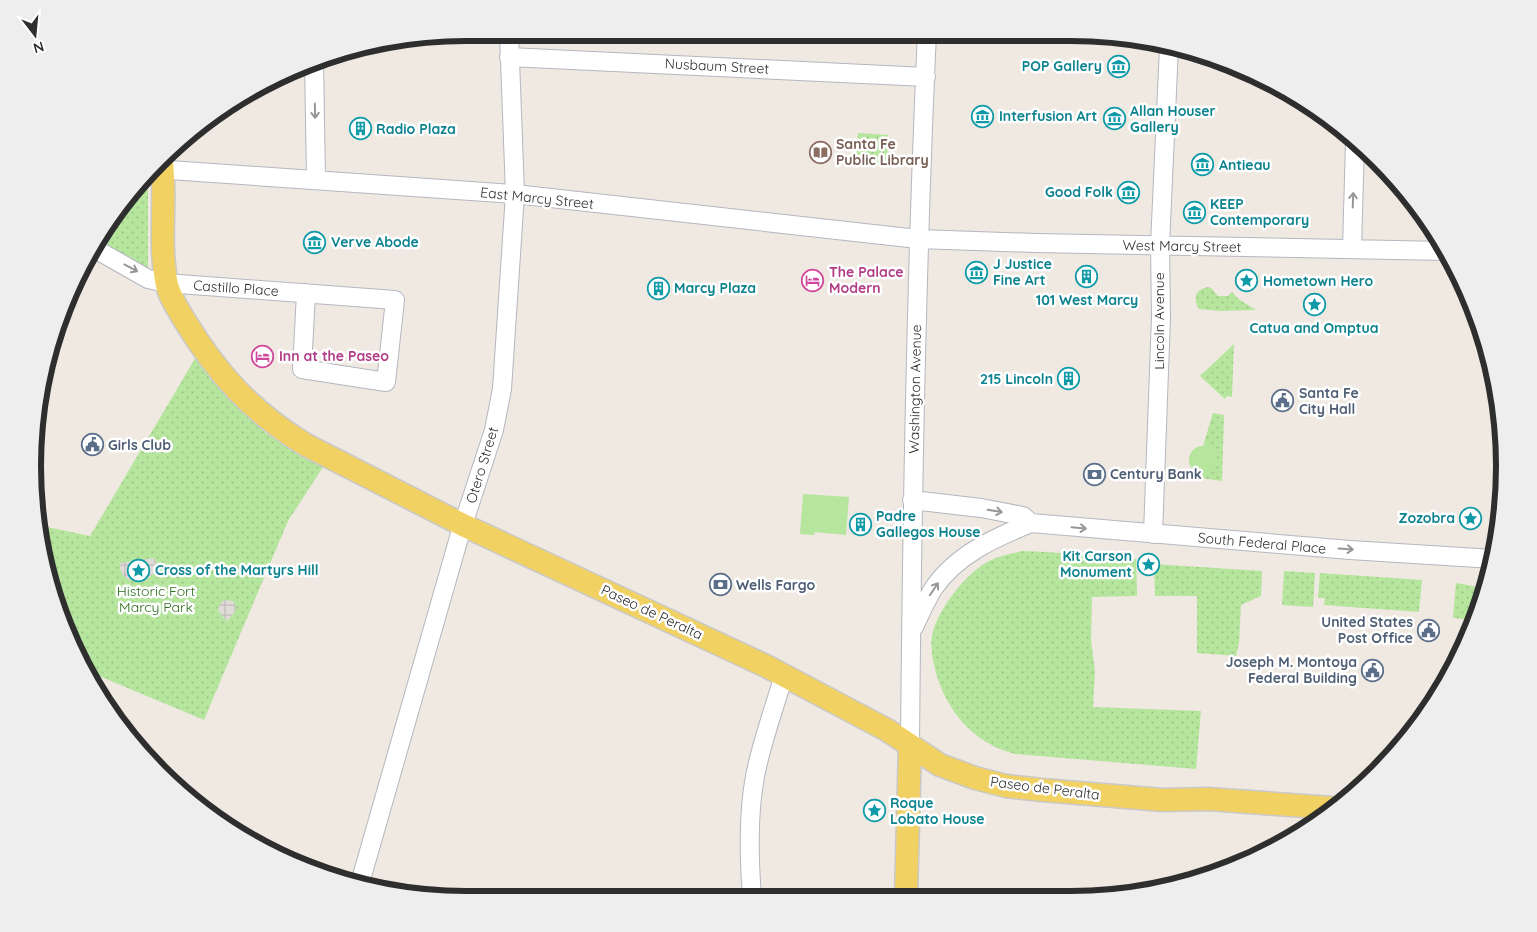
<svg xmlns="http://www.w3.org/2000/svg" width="1537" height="932" viewBox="0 0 1537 932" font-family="Quicksand,sans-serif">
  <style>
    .grass { fill: url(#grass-dots) }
    .garden { fill: #b6e59e }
    .plaza { fill: url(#plaza-grid) }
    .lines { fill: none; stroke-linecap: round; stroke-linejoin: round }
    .minor-casing { stroke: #b4b7c1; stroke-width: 20 }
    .major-casing { stroke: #c9c9c9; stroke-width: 25 }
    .minor { stroke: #fff; stroke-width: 18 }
    .major { stroke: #f2d163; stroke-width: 22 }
    .oneway { stroke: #969696 }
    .labels { text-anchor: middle; stroke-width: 5; stroke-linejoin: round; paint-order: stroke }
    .street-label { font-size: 14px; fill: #2e2e2e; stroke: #fff }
    .culture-label { font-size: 14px; font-weight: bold; fill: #0d838f; stroke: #fff; text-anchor: start }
    .education-label { font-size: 14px; font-weight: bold; fill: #785e54; stroke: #fff; text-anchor: start }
    .hotel-label { font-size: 14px; font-weight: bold; fill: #b23c85; stroke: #fff; text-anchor: start }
    .service-label { font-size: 14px; font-weight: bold; fill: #4e5e75; stroke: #fff; text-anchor: start }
    .park-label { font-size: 14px; fill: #2c6e1b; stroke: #fff }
    .rim { fill: none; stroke: #2e2e2e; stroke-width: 6 }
  </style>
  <defs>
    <pattern id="grass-dots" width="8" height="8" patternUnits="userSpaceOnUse" patternTransform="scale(1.25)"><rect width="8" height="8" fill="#b6e59e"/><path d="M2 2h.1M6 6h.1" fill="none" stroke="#9dc588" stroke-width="1.8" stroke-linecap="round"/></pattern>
    <pattern id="plaza-grid" width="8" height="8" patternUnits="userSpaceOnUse" patternTransform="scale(1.25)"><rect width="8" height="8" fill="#dfdcd8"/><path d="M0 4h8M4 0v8" fill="none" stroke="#c0bdba"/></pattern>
  </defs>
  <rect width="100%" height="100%" fill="#efe9e1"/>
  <path class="grass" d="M858 133 888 135 887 166 856 164Z
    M145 179 148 185V270L100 243 122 202Z
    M1208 287 1211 288 1218 296H1228L1232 292C1240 302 1246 303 1256 310L1220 311 1199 309C1192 298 1196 289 1208 287Z
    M1234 344 1232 397 1227 396 1225 399 1200 376Z
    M196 357 200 359 211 380 225 395 267 434 323 467 288 521 204 720 92 673 56 606 42 526 90 536Z
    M1213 413 1224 415 1222 481 1194 477 1195 471C1185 461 1189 448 1203 446Z
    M1022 551 1047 552 1136 559 1137 596 1092 597 1091 640 1095 672 1093 707 1201 711 1196 769 1015 754C975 744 947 712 936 673 933 661 930 649 932 636 937 610 966 573 989 561 999 556 1011 554 1022 551Z
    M1154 564 1262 571 1261 596 1241 605 1239 643 1236 656 1197 653V596H1155Z
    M1284 571 1315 573 1313 607 1282 605Z
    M1320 573 1422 580 1419 612 1324 605 1325 598H1318Z
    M1456 583 1485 588 1475 620 1453 618Z"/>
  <path class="garden" d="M1189 460a14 14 0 1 1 28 0a14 14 0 1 1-28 0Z
    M803 494 849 497 846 535 815 532 814 535 800 534Z"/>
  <path class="plaza" d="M154 558 156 561 154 573 145 581 139 582 127 579 123 575 120 569V563Z
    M224 600 233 601 236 606 235 612 227 621 221 615 218 609 220 604Z"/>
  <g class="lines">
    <defs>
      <path id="minor" d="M509 57 926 77
        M314 62 316 179
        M155 169 515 194 918 239 1036 243 1445 251
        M1352 249 1355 141
        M97 250 148 279 166 283 395 300 386 382 302 369 306 293
        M912 500 981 508 1023 516 1031 523
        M1153 534 1161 317 1160 245 1169 47
        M914 627C920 614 926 601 933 589 956 555 994 538 1031 523L1350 550 1494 559
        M910 745C912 508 916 270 927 33
        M360 883 460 534 494 430 502 389 515 194 509 33
        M752 897C749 858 748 805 757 767 764 736 775 705 784 675"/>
      <path id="major" d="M162 163C166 202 159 241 166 280 168 295 178 309 185 321 218 375 252 412 306 445L463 525 766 666 887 730 940 765 975 778 1006 786 1042 790 1163 800 1208 799 1332 808
        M906 897 910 745"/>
    </defs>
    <use href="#minor" class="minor-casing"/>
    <use href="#major" class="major-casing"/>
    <use href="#minor" class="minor"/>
    <use href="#major" class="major"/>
  </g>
  <defs><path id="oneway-shaft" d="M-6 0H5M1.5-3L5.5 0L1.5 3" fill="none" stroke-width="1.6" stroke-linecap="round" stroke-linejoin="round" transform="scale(1.25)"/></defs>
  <g class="oneway">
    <use href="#oneway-shaft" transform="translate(315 111) rotate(89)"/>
    <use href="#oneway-shaft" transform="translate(1353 200) rotate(-88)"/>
    <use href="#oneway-shaft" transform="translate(131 268) rotate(28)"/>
    <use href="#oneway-shaft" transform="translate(995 511) rotate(10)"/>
    <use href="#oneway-shaft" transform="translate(1079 528) rotate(5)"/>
    <use href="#oneway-shaft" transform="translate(1346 549) rotate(4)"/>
    <use href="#oneway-shaft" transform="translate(934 589) rotate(-56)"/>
  </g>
  <defs>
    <symbol id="museum-ring" viewBox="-11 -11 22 22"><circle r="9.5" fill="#fff" stroke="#0f9aa8" stroke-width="1.5"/><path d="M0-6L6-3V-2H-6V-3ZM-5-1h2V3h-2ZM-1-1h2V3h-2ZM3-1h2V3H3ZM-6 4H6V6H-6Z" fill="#0f9aa8"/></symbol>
    <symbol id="building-ring" viewBox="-11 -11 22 22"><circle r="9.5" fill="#fff" stroke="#0f9aa8" stroke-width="1.5"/><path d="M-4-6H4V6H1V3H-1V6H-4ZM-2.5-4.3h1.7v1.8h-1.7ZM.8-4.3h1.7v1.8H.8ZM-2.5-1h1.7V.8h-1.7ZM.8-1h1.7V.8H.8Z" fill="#0f9aa8"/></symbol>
    <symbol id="library-ring" viewBox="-11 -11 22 22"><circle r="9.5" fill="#fff" stroke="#8d6e63" stroke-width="1.5"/><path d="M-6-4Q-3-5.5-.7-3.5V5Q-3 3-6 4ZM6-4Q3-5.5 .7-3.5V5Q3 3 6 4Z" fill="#8d6e63"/></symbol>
    <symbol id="hotel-ring" viewBox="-11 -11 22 22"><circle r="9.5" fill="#fff" stroke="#d1479c" stroke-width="1.5"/><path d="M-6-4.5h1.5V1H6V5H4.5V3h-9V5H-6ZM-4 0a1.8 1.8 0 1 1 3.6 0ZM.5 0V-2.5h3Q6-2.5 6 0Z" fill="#d1479c"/></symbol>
    <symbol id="sight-ring" viewBox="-11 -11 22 22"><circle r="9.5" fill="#fff" stroke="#0f9aa8" stroke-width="1.5"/><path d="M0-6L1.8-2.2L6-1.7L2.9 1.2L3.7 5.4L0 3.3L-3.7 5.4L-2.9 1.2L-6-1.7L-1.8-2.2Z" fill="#0f9aa8"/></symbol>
    <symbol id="civic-ring" viewBox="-11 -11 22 22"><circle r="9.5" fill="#fff" stroke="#5c6f8a" stroke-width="1.5"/><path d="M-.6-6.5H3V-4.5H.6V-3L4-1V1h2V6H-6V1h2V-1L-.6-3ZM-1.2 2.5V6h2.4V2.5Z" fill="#5c6f8a"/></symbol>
    <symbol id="bank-ring" viewBox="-11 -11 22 22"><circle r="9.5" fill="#fff" stroke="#5c6f8a" stroke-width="1.5"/><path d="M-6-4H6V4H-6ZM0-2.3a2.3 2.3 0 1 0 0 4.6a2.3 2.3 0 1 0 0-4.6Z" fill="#5c6f8a"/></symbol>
  </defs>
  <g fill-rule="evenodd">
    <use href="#museum-ring" x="1106" y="54" width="25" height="25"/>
    <use href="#museum-ring" x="970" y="104" width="25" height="25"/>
    <use href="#museum-ring" x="1102" y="106" width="25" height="25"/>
    <use href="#building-ring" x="348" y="116" width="25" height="25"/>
    <use href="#library-ring" x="808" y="140" width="25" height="25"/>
    <use href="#museum-ring" x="1190" y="152" width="25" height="25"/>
    <use href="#museum-ring" x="1116" y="180" width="25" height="25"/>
    <use href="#museum-ring" x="1182" y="200" width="25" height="25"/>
    <use href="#museum-ring" x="302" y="230" width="25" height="25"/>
    <use href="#museum-ring" x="964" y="260" width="25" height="25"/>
    <use href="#building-ring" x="1074" y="264" width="25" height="25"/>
    <use href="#hotel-ring" x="800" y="268" width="25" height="25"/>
    <use href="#sight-ring" x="1234" y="268" width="25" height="25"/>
    <use href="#building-ring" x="646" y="276" width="25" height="25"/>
    <use href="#sight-ring" x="1302" y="292" width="25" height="25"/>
    <use href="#hotel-ring" x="250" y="344" width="25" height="25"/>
    <use href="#building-ring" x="1056" y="366" width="25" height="25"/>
    <use href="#civic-ring" x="1270" y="388" width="25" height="25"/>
    <use href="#civic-ring" x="80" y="432" width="25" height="25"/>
    <use href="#bank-ring" x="1082" y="462" width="25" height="25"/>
    <use href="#sight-ring" x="1458" y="506" width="25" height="25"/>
    <use href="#building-ring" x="848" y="512" width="25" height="25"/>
    <use href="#sight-ring" x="1136" y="552" width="25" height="25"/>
    <use href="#sight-ring" x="126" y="558" width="25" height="25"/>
    <use href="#bank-ring" x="708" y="572" width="25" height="25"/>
    <use href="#civic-ring" x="1416" y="618" width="25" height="25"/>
    <use href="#civic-ring" x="1360" y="658" width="25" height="25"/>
    <use href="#sight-ring" x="862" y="798" width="25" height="25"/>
  </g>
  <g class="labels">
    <g class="street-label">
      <text transform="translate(717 66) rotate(3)" y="5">Nusbaum Street</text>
      <text transform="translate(537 198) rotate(6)" y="5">East Marcy Street</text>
      <text transform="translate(1182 246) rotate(1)" y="5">West Marcy Street</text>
      <text transform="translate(236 288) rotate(4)" y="5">Castillo Place</text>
      <text transform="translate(1159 321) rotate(-90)" y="5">Lincoln Avenue</text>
      <text transform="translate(915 389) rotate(-89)" y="5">Washington Avenue</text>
      <text transform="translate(482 465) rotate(-73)" y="5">Otero Street</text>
      <text transform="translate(1262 543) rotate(5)" y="5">South Federal Place</text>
      <text transform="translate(652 612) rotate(25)" y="5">Paseo de Peralta</text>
      <text transform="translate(1045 788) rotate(7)" y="5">Paseo de Peralta</text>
    </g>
    <g class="culture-label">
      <text x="1102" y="71" text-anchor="end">POP Gallery</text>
      <text x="1130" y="116">Allan Houser<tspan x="1130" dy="16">Gallery</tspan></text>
      <text x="999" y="121">Interfusion Art</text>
      <text x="376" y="134">Radio Plaza</text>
      <text x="1219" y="170">Antieau</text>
      <text x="1113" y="197" text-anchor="end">Good Folk</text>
      <text x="1210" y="209">KEEP<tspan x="1210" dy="16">Contemporary</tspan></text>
      <text x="331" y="247">Verve Abode</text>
      <text x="993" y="269">J Justice<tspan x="993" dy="16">Fine Art</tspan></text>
      <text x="1263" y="286">Hometown Hero</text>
      <text x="674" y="293">Marcy Plaza</text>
      <text x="1087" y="305" text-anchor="middle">101 West Marcy</text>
      <text x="1314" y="333" text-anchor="middle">Catua and Omptua</text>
      <text x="1053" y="384" text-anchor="end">215 Lincoln</text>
      <text x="876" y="521">Padre<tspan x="876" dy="16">Gallegos House</tspan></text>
      <text x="1455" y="523" text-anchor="end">Zozobra</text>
      <text x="1132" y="561" text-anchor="end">Kit Carson<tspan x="1132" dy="16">Monument</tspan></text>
      <text x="155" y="575">Cross of the Martyrs Hill</text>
      <text x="890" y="808">Roque<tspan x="890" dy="16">Lobato House</tspan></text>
    </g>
    <g class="education-label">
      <text x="836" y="149">Santa Fe<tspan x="836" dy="16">Public Library</tspan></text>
    </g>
    <g class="hotel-label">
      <text x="829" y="277">The Palace<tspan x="829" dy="16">Modern</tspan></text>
      <text x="279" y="361">Inn at the Paseo</text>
    </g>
    <g class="service-label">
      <text x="1299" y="398">Santa Fe<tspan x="1299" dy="16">City Hall</tspan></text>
      <text x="108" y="450">Girls Club</text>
      <text x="1110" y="479">Century Bank</text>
      <text x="736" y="590">Wells Fargo</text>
      <text x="1413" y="627" text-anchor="end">United States<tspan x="1413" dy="16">Post Office</tspan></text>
      <text x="1357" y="667" text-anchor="end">Joseph M. Montoya<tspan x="1357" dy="16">Federal Building</tspan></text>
    </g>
    <g class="park-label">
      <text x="156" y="596">Historic Fort<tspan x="156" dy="16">Marcy Park</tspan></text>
    </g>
  </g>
  <path d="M0 0H1537V932H0ZM466 41H1071A425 425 0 0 1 1496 466V466A425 425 0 0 1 1071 891H466A425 425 0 0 1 41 466V466A425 425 0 0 1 466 41Z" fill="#eee" fill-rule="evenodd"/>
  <path class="rim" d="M466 41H1071A425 425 0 0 1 1496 466V466A425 425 0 0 1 1071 891H466A425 425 0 0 1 41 466V466A425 425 0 0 1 466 41Z"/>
  <g transform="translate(35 35) rotate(164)" stroke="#ffffff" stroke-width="4" paint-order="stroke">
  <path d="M0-4L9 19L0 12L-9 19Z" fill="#2e2e2e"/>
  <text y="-8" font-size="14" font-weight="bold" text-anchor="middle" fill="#2e2e2e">N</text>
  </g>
</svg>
